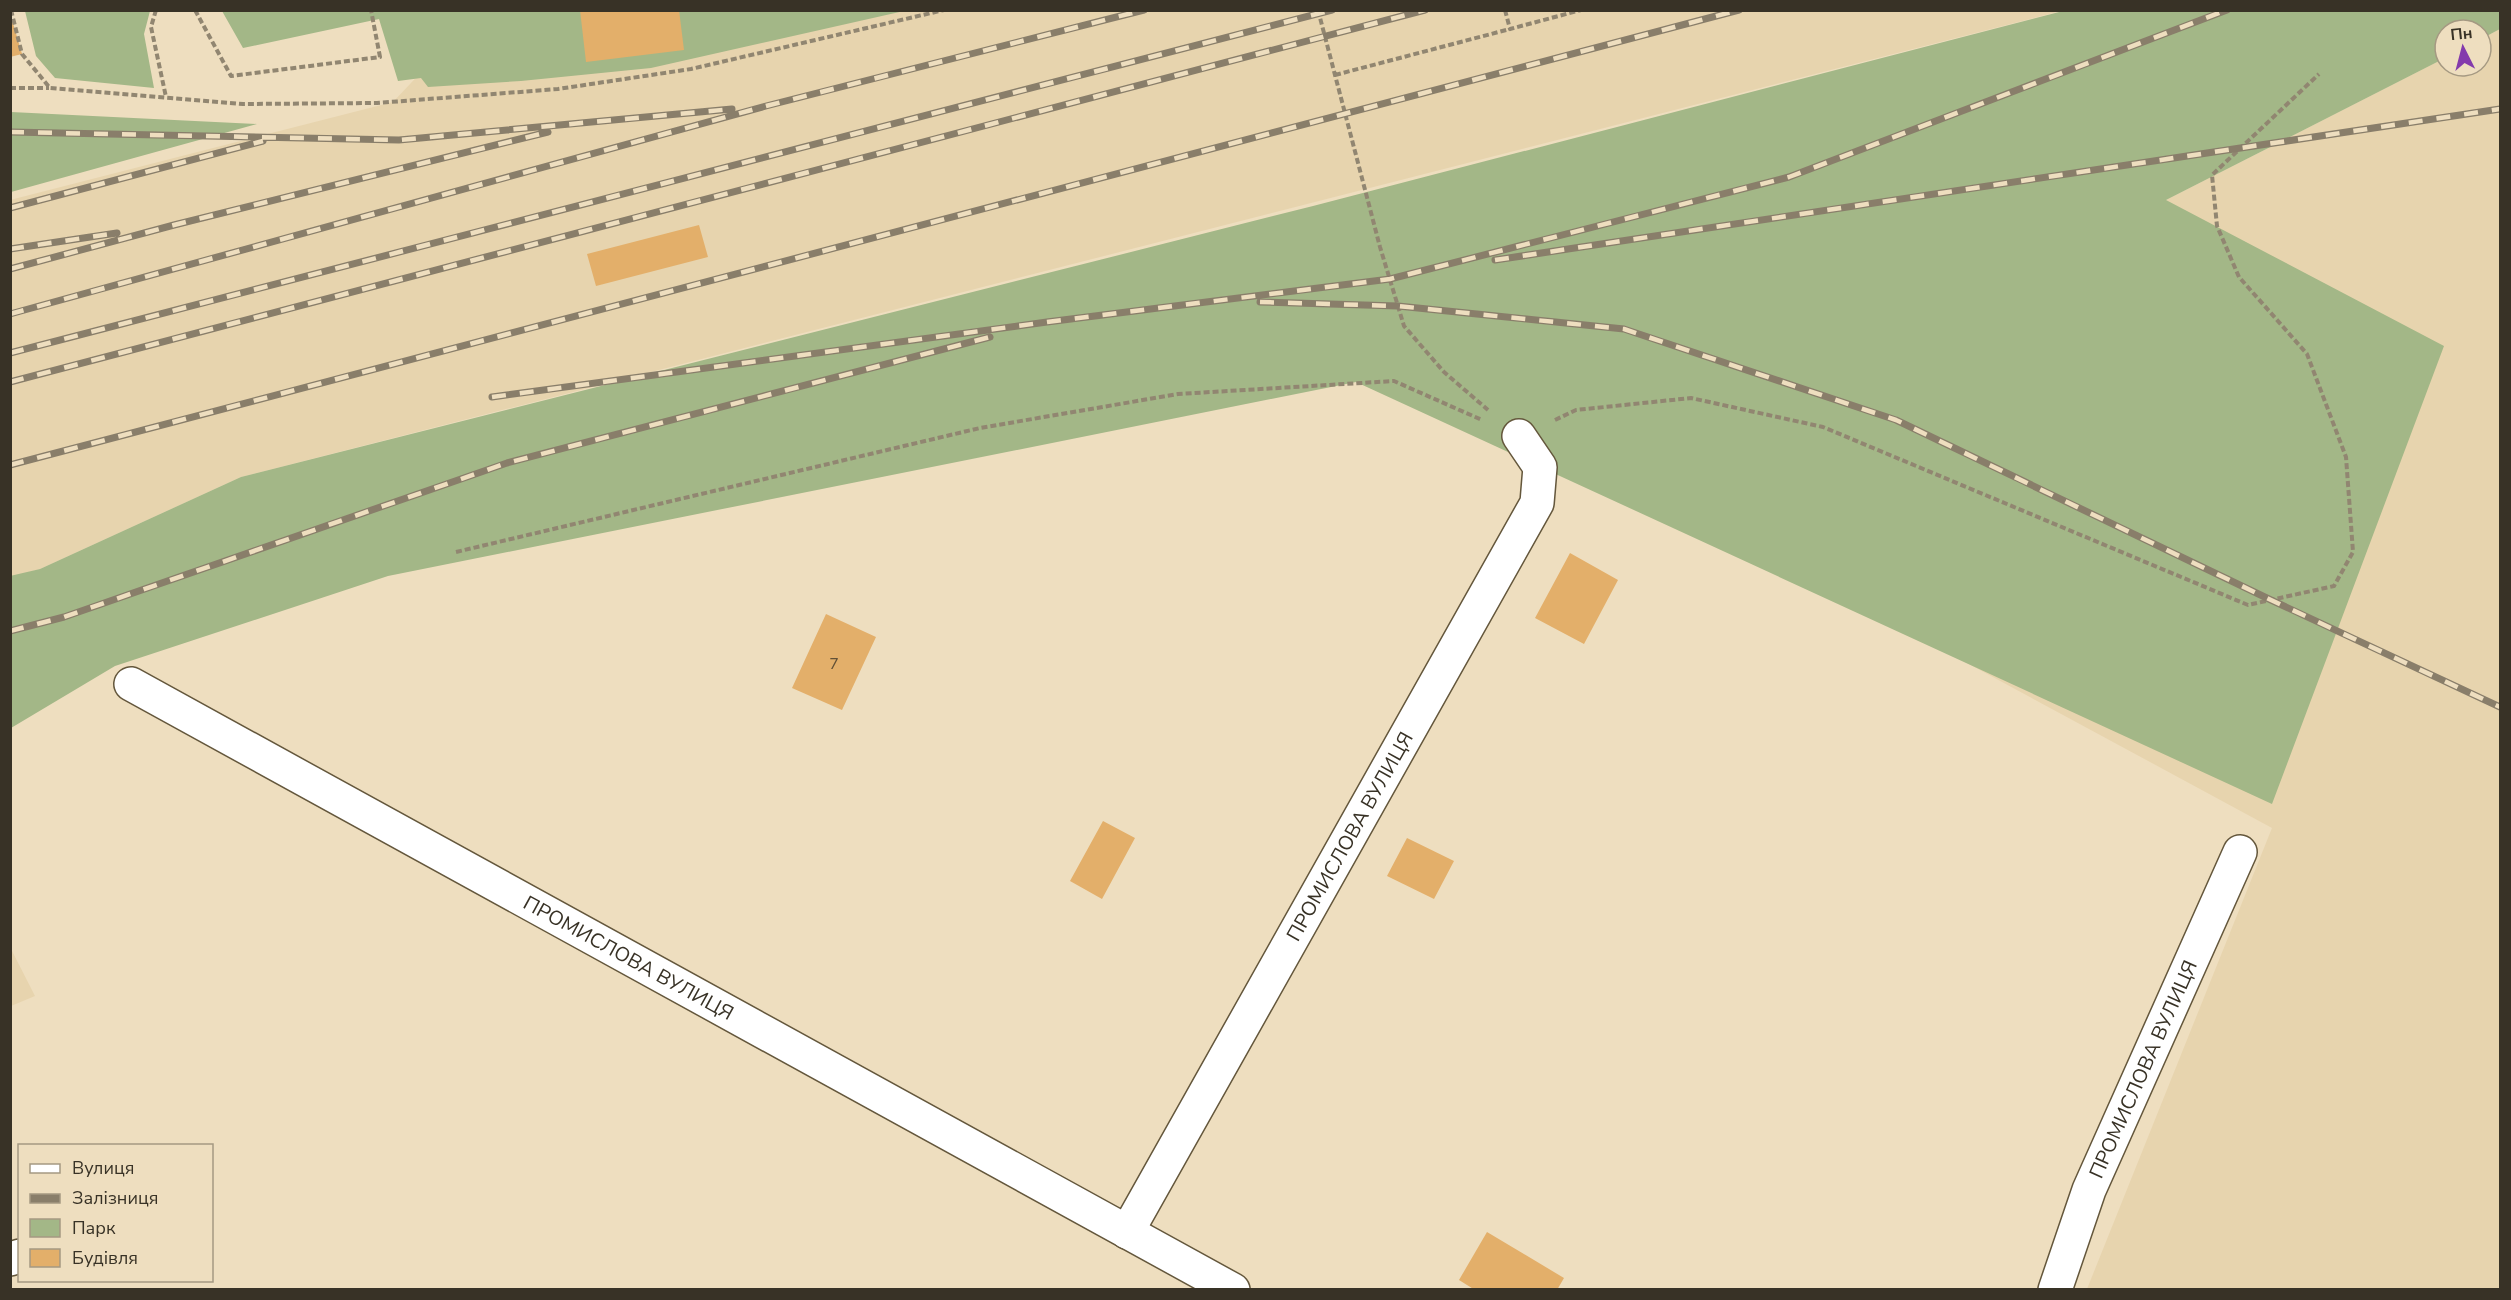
<svg xmlns="http://www.w3.org/2000/svg" width="2511" height="1300" viewBox="0 0 2511 1300" font-family="'Nunito Sans',sans-serif">
  <style>
    .built { fill: #e7d4ae }
    .green { fill: #a3b787 }
    .building { fill: #e3af6a }
    .lines { fill: none; stroke-linecap: round; stroke-linejoin: round }
    .street-casing { stroke: #64573c; stroke-width: 36 }
    .path { stroke: #918671; stroke-width: 4; stroke-dasharray: 6 3; stroke-linecap: butt }
    .street { stroke: #fff; stroke-width: 33 }
    .rail-casing { stroke: #897e6a; stroke-width: 7 }
    .rail { stroke: #eedebf; stroke-width: 4.5; stroke-dasharray: 14; stroke-linecap: butt }
    .labels { text-anchor: middle; stroke-width: 6; stroke-linejoin: round; paint-order: stroke }
    .number-label { font-size: 16px; fill: #635137 }
    .street-label { font-size: 20px; fill: #383226; stroke: #eedebf }
  </style>
  <rect width="100%" height="100%" fill="#eedebf"/>
  <path class="built" d="M479 11H2061L241 477 40 569 11 577 10 200 393 102Z
    M2500 29V1289H2087L2272 828 1590 459 2166 200 2445 58V66H2481V39Z
    M10 947 35 996 11 1006H10Z"/>
  <path class="green" d="M25 11H150L144 34 154 88 55 78 36 56Z
    M222 11H904L651 68 521 81 428 87 421 78 398 81 379 19 243 48Z
    M2063 11H2500V29L2481 39V30H2445V58L2166 200 2444 346 2272 804 1356 382 388 576 115 666 11 728 10 576 40 569 241 477 1313 206Z
    M11 112 257 124 11 192Z"/>
  <path class="building" d="M580 10H679L684 50 586 62Z
    M10 13 22 54 10 57Z
    M699 225 708 257 596 286 587 254Z
    M1570 553 1618 580 1584 644 1535 618Z
    M826 614 876 637 842 710 792 688Z
    M1103 821 1135 838 1102 899 1070 881Z
    M1407 838 1454 861 1434 899 1387 876Z
    M1487 1232 1564 1278 1557 1290H1475L1459 1280Z"/>
  <g class="lines">
    <defs>
      <g id="street">
        <path id="s1" d="M131 684 1233 1290"/>
        <path id="s2" d="M1127 1232 1537 503 1540 467 1519 436"/>
        <path d="M10 1259 20 1256"/>
        <path id="s3" d="M2055 1290 2089 1190 2240 852"/>
      </g>
    </defs>
    <use href="#street" class="street-casing"/>
    <path class="path" d="M11 10 22 54 50 88 243 104 377 103 558 89 691 69 944 10
      M156 10 151 27 166 97
      M195 10 231 76 380 57 371 10
      M1318 10 1380 247 1404 326 1444 372 1488 410
      M1505 10 1510 29 1581 10
      M1335 75 1510 29
      M10 88H49
      M1555 420 1576 410 1691 398 1823 427 2248 605 2334 586 2353 552 2346 457 2307 354 2239 277 2217 226 2212 175 2319 74
      M456 552 980 428 1178 394 1394 381 1482 420"/>
    <use href="#street" class="street"/>
    <defs>
      <path id="rail" d="M10 132 399 140 732 109
        M10 208 263 141
        M10 249 117 233
        M1495 260 2500 109
        M10 269 174 225 548 132
        M1260 302 1398 306 1624 329 1896 420 2271 600 2500 707
        M10 314 766 106 1144 10
        M10 353 1332 10
        M10 382 1425 10
        M492 397 1047 322 1390 279 1789 177 2227 10
        M10 465 1739 10
        M10 631 64 617 507 463 990 337"/>
    </defs>
    <use href="#rail" class="rail-casing"/>
    <use href="#rail" class="rail"/>
  </g>
  <g class="labels">
    <g class="number-label">
      <text x="834" y="669">7</text>
    </g>
    <g class="street-label">
      <text dy="7" stroke="none"><textPath href="#s2" startOffset="454">ПРОМИСЛОВА ВУЛИЦЯ</textPath></text>
      <text dy="7" stroke="none"><textPath href="#s1" startOffset="568">ПРОМИСЛОВА ВУЛИЦЯ</textPath></text>
      <text dy="7" stroke="none"><textPath href="#s3" startOffset="238">ПРОМИСЛОВА ВУЛИЦЯ</textPath></text>
    </g>
  </g>
  <rect width="2511" height="1300" fill="none" stroke="#383226" stroke-width="24"/>
  <rect x="18" y="1144" width="195" height="138" fill="#eedebf" stroke="#a59982" stroke-width="1.5"/>
  <rect x="30" y="1164" width="30" height="9" fill="#ffffff" stroke="#a59982" stroke-width="1.5"/>
  <text x="72" y="1174" font-size="18" fill="#383226">Вулиця</text>
  <rect x="30" y="1194" width="30" height="9" fill="#897e6a" stroke="#a59982" stroke-width="1.5"/>
  <text x="72" y="1204" font-size="18" fill="#383226">Залізниця</text>
  <rect x="30" y="1219" width="30" height="18" fill="#a3b787" stroke="#a59982" stroke-width="1.5"/>
  <text x="72" y="1234" font-size="18" fill="#383226">Парк</text>
  <rect x="30" y="1249" width="30" height="18" fill="#e3af6a" stroke="#a59982" stroke-width="1.5"/>
  <text x="72" y="1264" font-size="18" fill="#383226">Будівля</text>
  <g transform="translate(2463 48) rotate(354)"><circle r="28" fill="#eedebf" stroke="#a59982" stroke-width="1.5"/>
  <path d="M0-4.5L10 22L0 15L-10 22Z" fill="#843aac"/>
  <text y="-9" font-size="16" font-weight="bold" text-anchor="middle" fill="#383226">Пн</text>
  </g>
</svg>
